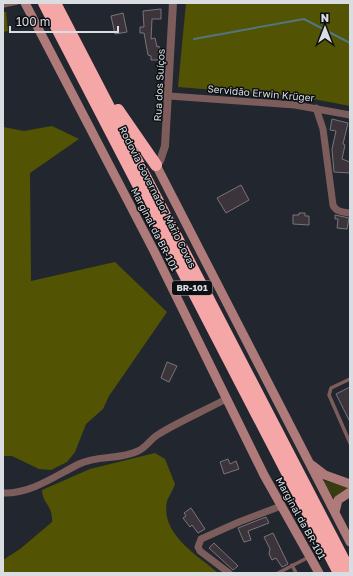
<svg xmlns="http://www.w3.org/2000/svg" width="353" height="576" viewBox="0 0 353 576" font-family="'Golos Text',sans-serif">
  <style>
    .green { fill: #393b10 }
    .forest { fill: #525403 }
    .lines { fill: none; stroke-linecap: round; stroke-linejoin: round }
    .stream { stroke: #537581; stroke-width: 2 }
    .building { fill: #3c343b; stroke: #7c737b }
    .service { stroke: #7d5d5c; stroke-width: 3.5 }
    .minor { stroke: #7d5d5c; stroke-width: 7 }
    .tertiary { stroke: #7d5d5c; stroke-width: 8 }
    .secondary { stroke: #ae7b7a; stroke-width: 9 }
    .motorway { stroke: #f5a6a6; stroke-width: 12 }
    .labels { text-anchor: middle; stroke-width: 3; stroke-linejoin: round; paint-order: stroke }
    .shield { fill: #0d1013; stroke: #9ca0a4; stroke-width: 1 }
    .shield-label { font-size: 9px; font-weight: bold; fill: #d9dde2 }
    .street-label { font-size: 10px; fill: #d9dde2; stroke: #0d1013 }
  </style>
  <rect width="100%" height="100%" fill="#22272f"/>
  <path class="green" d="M321 480 350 487 334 499Z"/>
  <path class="forest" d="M186 3H350V106L303 97 178 87Z
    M3 12H6L8 31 3 32Z
    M52 126 79 139 30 173 31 281 115 262 167 312 109 396 103 409 86 424 75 452 67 462 51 470 39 469 12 456H3V127L24 131Z
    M155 453 165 459 175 484C173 490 169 496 167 501 160 534 197 555 218 573H3V560L20 549 52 522C53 505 42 503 42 490L90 469Z"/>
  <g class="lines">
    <path class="stream" d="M194 39 304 19 350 43"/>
  </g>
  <path class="building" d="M161 9V19H152L151 39 155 38 157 47 159 46 161 60H151V56L148 55 144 33H140V27H144L143 11Z
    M123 13 127 32 115 34 111 16Z
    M332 119 348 123 343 144 345 145 342 159 350 162V173L334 172 332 149 336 131 330 130Z
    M241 185 249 200 226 213 217 198Z
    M299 213H305V216H309V225L293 224V215H299Z
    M335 215 349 218 347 229 337 228 338 219H335Z
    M167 362 177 366 169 382 161 378Z
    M350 387V422L336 394Z
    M228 459 230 464 236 461 239 469 224 474 220 462Z
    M191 508 205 529 198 533 192 525 190 527 183 518 186 516 184 513Z
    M266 517 269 523 248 531 251 540 244 542 238 528Z
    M273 533 288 564 282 567 276 558 272 560 269 554 270 549 264 537Z
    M214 543 238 566 233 570 209 548Z"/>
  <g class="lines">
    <path class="service" d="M3 6 17 3
      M350 379 331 388 329 395 350 443
      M292 565 296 573
      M278 573 309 557"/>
    <path class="minor" d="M169 96 295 105 350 115
      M316 108 323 129 333 205C336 212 343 212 350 213
      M3 493C31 494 55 476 79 464 97 455 120 460 138 451 147 447 150 439 159 434 180 421 204 411 226 399
      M229 573 200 551 198 547 201 539 239 522 281 506"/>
    <path class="tertiary" d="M156 165 160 161 165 146 173 3"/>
    <path class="secondary" d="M25 3 154 251 264 475 319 573
      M156 165 350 542
      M312 465 325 475 350 484
      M335 512 338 500 350 492"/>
    <path class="motorway" d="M44 3 339 573
      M55 3 350 572
      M118 110 156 165"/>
  </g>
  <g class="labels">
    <rect class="shield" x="172" y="281" width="40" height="14" rx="3"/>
    <g class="shield-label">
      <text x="192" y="291">BR-101</text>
    </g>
    <g class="street-label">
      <text transform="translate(159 85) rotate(-87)" y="4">Rua dos Suíços</text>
      <text transform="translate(261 93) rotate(5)" y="4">Servidão Erwin Krüger</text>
      <text transform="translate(158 197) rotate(63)" y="4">Rodovia Governador Mário Covas</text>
      <text transform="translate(155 229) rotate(63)" y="4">Marginal da BR-101</text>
      <text transform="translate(301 518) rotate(61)" y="4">Marginal da BR-101</text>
    </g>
  </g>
  <rect width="353" height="576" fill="none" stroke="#d9dde2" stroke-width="8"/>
  <g transform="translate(325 28)" stroke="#0d1013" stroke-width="3" paint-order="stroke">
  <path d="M0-3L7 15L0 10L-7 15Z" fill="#d9dde2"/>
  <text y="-6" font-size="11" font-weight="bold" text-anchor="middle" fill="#d9dde2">N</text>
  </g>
  <path d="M10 26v6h108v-6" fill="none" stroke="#d9dde2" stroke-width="2"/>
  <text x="16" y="26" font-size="12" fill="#d9dde2" stroke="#0d1013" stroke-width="3" paint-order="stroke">100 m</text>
</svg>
